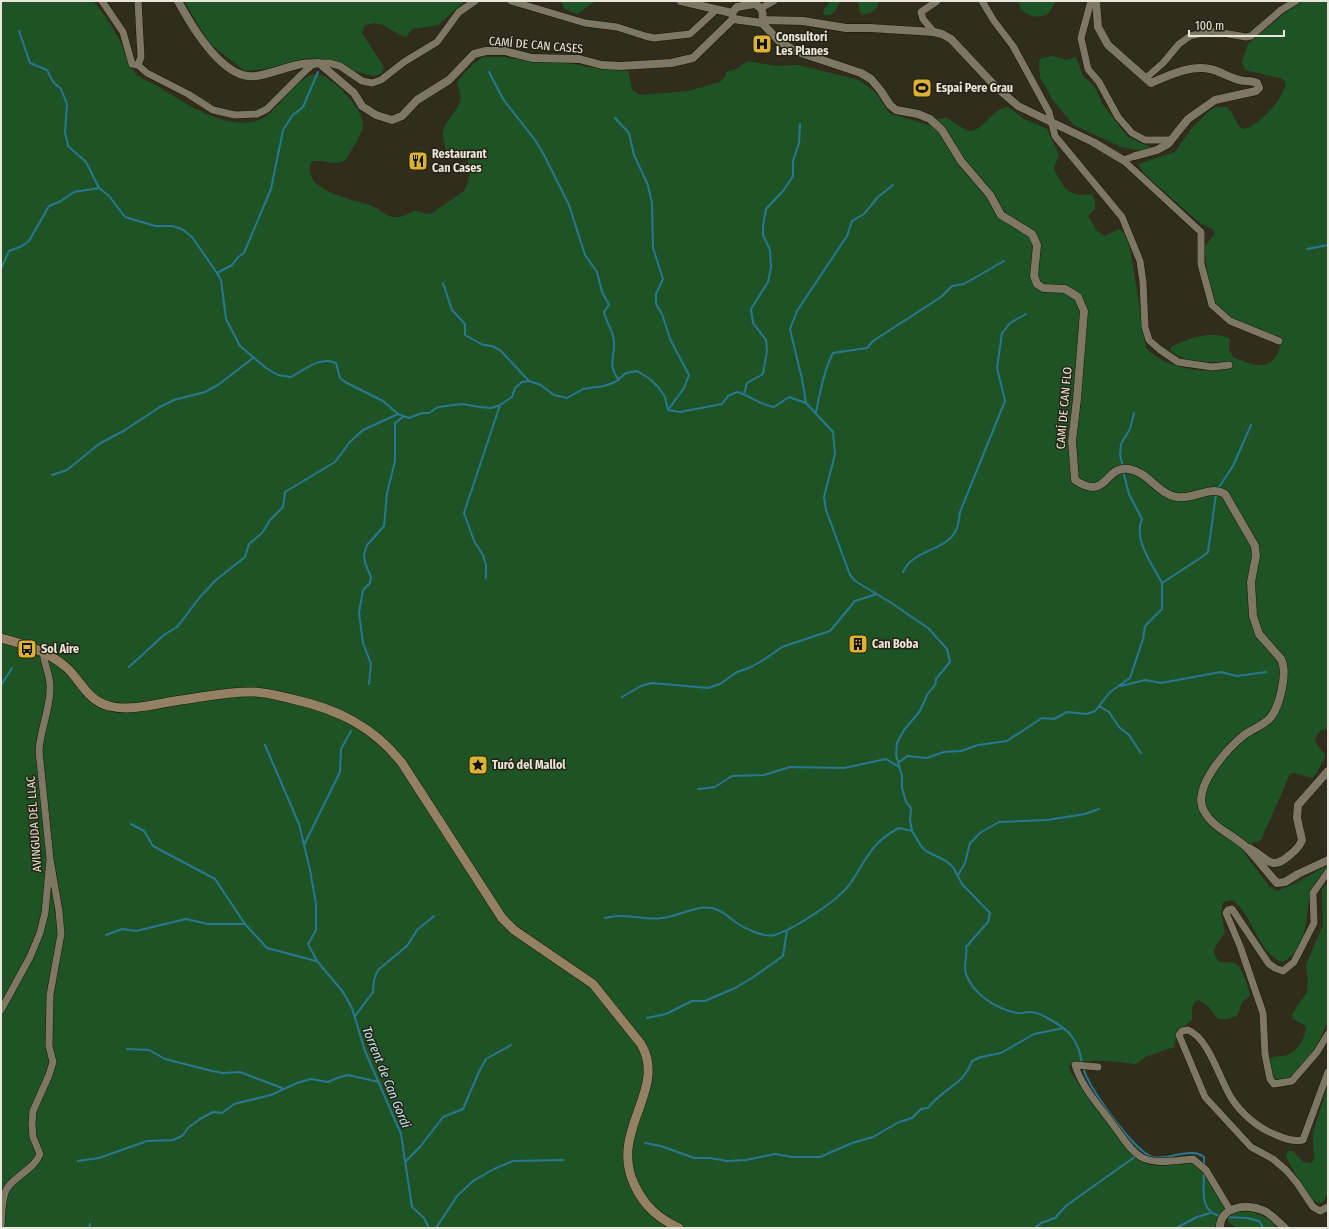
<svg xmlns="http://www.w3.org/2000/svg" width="1329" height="1229" viewBox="0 0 1329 1229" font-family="'Fira Sans Condensed',sans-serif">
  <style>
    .green { fill: #1e5425 }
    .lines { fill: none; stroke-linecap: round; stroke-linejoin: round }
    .stream { stroke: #287892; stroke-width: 2 }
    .minor-casing { stroke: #191505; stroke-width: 8 }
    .tertiary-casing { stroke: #191505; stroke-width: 9 }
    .secondary-casing { stroke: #191505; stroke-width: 10 }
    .minor { stroke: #7d7764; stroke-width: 7 }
    .tertiary { stroke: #7d7764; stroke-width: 8 }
    .secondary { stroke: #948062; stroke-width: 9 }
    .labels { text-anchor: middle; stroke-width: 3; stroke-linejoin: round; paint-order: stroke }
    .poi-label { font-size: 12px; font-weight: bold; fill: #e9e6db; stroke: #272312; text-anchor: start }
    .street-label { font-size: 12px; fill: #e9e6db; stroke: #272312 }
    .water-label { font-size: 13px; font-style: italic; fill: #b6e5f7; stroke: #272312 }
  </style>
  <rect width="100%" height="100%" fill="#312d1c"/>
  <path class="green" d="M1 1H93C106 16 115 30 123 48 127 58 128 65 135 73 142 80 151 82 159 87 185 104 237 138 268 115 280 105 300 74 316 74 331 74 364 110 363 125 361 137 351 149 346 160 334 167 322 158 311 162 301 192 353 199 372 206 379 209 385 216 393 217 404 219 409 211 417 211 422 212 426 214 431 214L464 191C470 181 472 167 466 157L451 156 448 153C435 126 450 123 460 102L461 97 457 84 460 78 473 64 484 57H503L543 62H567L587 67 628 71 632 90 640 95 688 91 720 82 725 77 726 72 737 69 748 61 775 66 798 65 859 80 876 93 889 113 928 125C951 109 949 124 970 131 986 129 992 108 1008 107L1024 119 1047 129 1059 155 1054 168C1058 178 1064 191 1075 194 1087 197 1096 187 1095 209L1088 216 1097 231 1105 236 1119 229C1126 232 1128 241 1130 248L1146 348C1162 367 1206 376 1229 367L1225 362C1207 362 1186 364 1171 351V347C1187 339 1213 329 1230 339L1229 349 1233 357C1258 369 1278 371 1281 339 1263 329 1235 323 1220 310 1208 300 1207 262 1204 247L1215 234 1214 230 1200 223 1151 180 1143 172 1138 164 1175 152 1192 128 1209 111 1217 107H1227C1235 113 1234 125 1244 129 1261 124 1280 102 1286 85L1284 80 1280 78 1245 70 1242 62 1248 44 1292 7 1303 1H1328V729L1321 730 1315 738 1316 743 1325 755 1324 760 1313 778 1294 773 1290 774 1261 840 1250 844 1245 854 1269 886 1277 891 1296 883 1328 865V868C1319 876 1313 884 1310 896 1304 921 1309 948 1283 962 1259 956 1253 914 1232 900L1223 902 1221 912 1225 932C1219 943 1208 949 1219 962 1224 962 1231 962 1236 964 1242 967 1249 989 1250 996L1242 1002 1237 1016 1228 1019H1218L1208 1006 1199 1000C1189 1004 1193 1012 1192 1020L1177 1032 1174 1047 1147 1056 1136 1064C1118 1062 1085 1057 1069 1066L1071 1073C1082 1088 1136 1163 1150 1165 1163 1167 1179 1163 1193 1162L1204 1170 1226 1207 1216 1220 1217 1228H1Z
    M184 1H465L438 25 412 29 406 37C391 33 381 17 364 26L362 33 384 67 381 74 373 76 307 58 271 68 245 71 210 44Z
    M561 1H596L577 14 565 9Z
    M830 1H841C835 8 836 17 824 15L823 11Z
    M858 1H878V6C873 12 868 16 860 13Z
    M1018 1H1056L1048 14C1036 20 1021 15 1018 1Z
    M1052 56 1066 60 1076 57 1083 76 1094 86 1103 105 1128 137 1152 148 1142 151 1121 147 1074 125 1054 102 1040 77 1039 61 1042 58Z
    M1328 882V1020C1324 1035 1302 1074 1288 1079 1285 1080 1281 1080 1279 1081L1271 1075 1269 1059C1275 1055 1281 1057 1288 1055 1297 1052 1307 1035 1306 1026L1293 1019 1292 1014 1307 992 1308 981 1306 965 1323 925 1322 894V889Z
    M1328 1085V1186L1327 1195 1322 1203C1318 1203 1316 1202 1313 1200 1308 1194 1287 1162 1286 1155L1288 1151H1293L1303 1162 1312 1163 1314 1158 1313 1133Z
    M1249 1211 1268 1218 1278 1228H1237L1228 1222V1216L1234 1212Z"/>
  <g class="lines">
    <path class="stream" d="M19 31 30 63 47 70 53 82 61 89 67 104 65 132 68 146 86 162 99 188 109 196 125 217 155 226H172L182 229 192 237 217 273 221 280 226 319 240 346 266 368 278 375 291 377C304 370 320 356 336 363L340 378 345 382 383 401 398 414
      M489 72 503 99 535 140 544 155 569 205 585 255 597 272 602 292 609 305 604 312C606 321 611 328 613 336 618 355 605 362 619 380
      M615 118 629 133 634 155 648 185 652 204 653 248 663 279 656 294V304L662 314 670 339 689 375 684 388 668 410
      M1307 249 1328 245
      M1 269 9 251 22 246 29 241 49 206 61 201 74 192 99 188
      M217 273 232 265 238 257 244 253 271 189 283 130 292 116 303 107 318 72
      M443 283 452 310 465 324V335L483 345 492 346 500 350 529 381
      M744 394 747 383 763 374 767 351 766 340 753 323 751 309 768 282 771 267 770 250 763 235V226L766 209 783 191 793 176V161L799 143 800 124
      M806 403 802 379 790 329 797 311 847 236 852 221 864 214 878 197 893 185
      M668 410 680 412 722 404 728 396 737 392C751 396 758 404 774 407L789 397 806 403 833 432 835 454 824 497 826 510 850 575 855 581 890 602 928 628 947 649 950 662 936 679 935 685 927 695 920 711 904 730 897 743 896 755 902 776V788L906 802 911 808 910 820 912 831 921 846 926 851 946 861 953 867 962 884 990 913 988 922 966 947C968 957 963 964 966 974 973 994 996 1009 1017 1013 1021 1014 1025 1012 1029 1012 1036 1012 1043 1015 1049 1019 1070 1030 1078 1040 1082 1063
      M816 412C820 393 824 370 833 353L867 348 873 341 941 297 952 286 964 284 1004 261
      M1123 467 1120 455 1121 444 1130 429 1134 413
      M1123 471 1129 494 1142 519C1133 540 1152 564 1162 583
      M52 475 67 470 99 444 125 430 160 407 174 400 205 392 218 385 253 358
      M1217 490 1233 466 1251 425
      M903 572C913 549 947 551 956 530 959 525 959 517 960 512L1005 401 997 368 1002 333 1010 323 1026 314
      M486 578V565L483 555 474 541 464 513 500 405
      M129 667 164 635 177 627 200 597 216 580 245 557 249 544 262 533 270 520 283 507 285 492 335 462 349 443 363 430 398 414 409 418 422 413H429L438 407 462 404 480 407 491 408 500 405 512 397 515 388 522 382 529 381 541 385 554 395 567 398 583 389 604 386 615 382 626 373 637 371 650 379 659 388 665 397 668 410
      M369 684 371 664 363 643 359 613 363 590 370 583 371 577 365 563 364 554 367 545 384 526 387 493 395 461V423L404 416
      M1 685 12 668
      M1121 686 1145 680 1161 683 1221 672 1237 676 1266 672
      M622 697 641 686 652 683 708 688 720 684 737 672 749 668 765 659 782 647 830 631 855 601 877 594
      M1099 706 1109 712 1119 727 1129 735 1141 753
      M265 745 299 824 310 870 316 904V930L308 944 317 961 343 992 352 1008 365 1051 401 1134 412 1207 424 1218 429 1228
      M898 763 907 756 927 758 944 752 961 751 978 745 1007 741 1042 718 1054 719 1067 712 1087 714 1095 711 1110 692 1130 678 1143 639 1145 626 1162 609V583L1202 557 1208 552 1216 494
      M698 789 715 787 732 776 764 775 790 767 844 768 886 759 899 767
      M131 824 144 831 153 846 215 879 245 924
      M304 845 340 772 341 749 351 731
      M958 875 965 863 970 843 980 833 999 822 1047 820 1085 814 1099 809
      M605 918C627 912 642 921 662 918 678 917 699 903 715 909 723 911 731 919 738 924 746 929 765 938 775 935 796 928 837 901 850 884 867 859 870 843 899 828L912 831
      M106 935 122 929 136 931 186 919 208 924H245L267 948 316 961
      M355 1016 373 992 374 980 378 970 407 946 417 930 434 916
      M647 1018 666 1014 692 1001H705L735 988 752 978 783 956 787 930
      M127 1049 149 1050 165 1059 212 1071 223 1073 240 1072 282 1088
      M1083 1067C1086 1085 1136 1154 1153 1157 1167 1160 1179 1152 1193 1153 1196 1153 1201 1155 1204 1157V1166
      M645 1143 661 1146 694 1158H710L727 1161 746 1160 775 1154 792 1157H820L852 1143 873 1137 899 1122 912 1118 921 1109 928 1108C943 1088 963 1086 972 1061L981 1057 1001 1053 1034 1034 1064 1028
      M78 1161 99 1158 147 1141 173 1140 182 1136 189 1127 200 1119 213 1112 222 1113 234 1104 271 1095 297 1083 311 1079 328 1082 337 1078 348 1075 379 1082
      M405 1162 420 1147 443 1117 463 1109 478 1074 486 1059 511 1045
      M1204 1172C1204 1190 1199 1211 1220 1216
      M1225 1217 1247 1218 1259 1221 1263 1228
      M89 1228 90 1224
      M436 1228 457 1196 473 1181 494 1169 513 1161 563 1160
      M1035 1228 1041 1223 1055 1218 1067 1205 1136 1156
      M1176 1228 1197 1217 1210 1213"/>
    <defs>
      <path id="minor" d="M102 1 123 32 132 64 138 65 147 73 188 94 213 110 235 115 257 114 267 109 301 75 312 65 319 63H329L340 66 362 81 372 83 381 80 404 62 437 42 459 12 475 1
        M511 1 585 23 617 27 645 36 654 38 690 34 716 10
        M982 1 994 21 1013 46 1049 112 1055 136 1122 217 1140 261 1143 282 1145 327 1149 340 1159 349 1178 362 1212 367 1229 365
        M1091 1 1081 38 1088 69 1099 82 1118 117 1132 133 1145 140H1171
        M761 8 774 1
        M934 32 923 19 921 12 937 1
        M138 65 141 57 138 1
        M1146 78 1163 63 1179 44 1190 36 1211 31 1246 37 1251 36 1281 10 1296 1
        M1135 156 1123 160 1201 232V264L1212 305 1230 321 1279 341
        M1328 872 1313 893 1314 923 1294 962 1283 971 1275 968 1269 964 1232 909 1228 910 1226 913 1240 946 1263 1013 1265 1054 1270 1079 1274 1084 1292 1081 1317 1052 1328 1034
        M1 1010 30 957 40 933 45 913 50 859 39 751C40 729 51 708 50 686 50 675 44 663 43 652
        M1098 1067 1075 1065C1082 1087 1097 1103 1111 1122 1120 1133 1128 1149 1141 1157 1156 1165 1178 1160 1193 1159L1206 1170 1230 1210
        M1328 1072 1303 1140C1292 1142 1283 1138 1274 1134 1258 1128 1241 1113 1232 1099 1220 1081 1209 1038 1188 1030L1182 1031 1179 1035 1205 1097 1251 1147 1273 1159 1286 1170 1297 1183 1313 1207 1320 1211 1328 1207
        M1 1227C2 1216 1 1196 8 1187 18 1174 34 1169 40 1154L33 1137 32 1124 33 1111 49 1075 53 1062 49 1046 50 995 61 934 59 911 50 859"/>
      <path id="tertiary" d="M178 1C191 25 223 81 256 76 270 74 284 68 297 65 304 63 312 63 319 63L354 93 362 106 376 115 392 120 402 116 417 100 449 80 474 54 486 51H505L532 58 579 59 602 65 620 66 671 63 693 58 733 19
        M681 1 732 13
        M1096 1 1098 27 1108 45 1151 83C1169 75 1190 65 1210 69 1219 71 1227 76 1236 79 1243 82 1250 80 1257 83L1259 88 1256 91 1215 100 1188 119 1168 144 1157 150 1135 156
        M733 19 732 13 737 7 754 4C763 7 764 14 762 23
        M733 19 762 23
        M763 20 803 21 846 28H870L934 32 942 34 951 39 996 87 1018 106 1093 142 1123 160
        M762 23 779 41 795 51 861 73 871 79 881 91 890 105 896 110 918 114 930 119 942 130 961 161 990 195 1001 215 1032 234 1037 245 1034 276 1037 284 1043 288 1065 289 1078 297 1084 311 1077 399 1072 441 1075 480C1108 502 1104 465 1129 469 1148 472 1158 494 1177 497 1194 500 1209 485 1225 494L1255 546 1256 556 1251 582 1253 616 1259 634 1281 659C1288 672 1280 705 1271 717 1265 725 1252 729 1244 735 1227 749 1191 788 1204 811 1213 828 1232 834 1245 846 1256 857 1266 871 1277 883L1285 882 1298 874 1328 860
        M1246 847C1267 854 1268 875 1291 854 1296 850 1300 846 1302 840L1297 818 1298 805 1328 771
        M1220 1228C1219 1207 1247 1203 1262 1210 1271 1213 1278 1222 1285 1228"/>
      <path id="secondary" d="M1 638C24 644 48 651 67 668 81 681 88 701 109 706 131 712 159 703 181 700 205 697 229 691 253 692 266 692 279 696 292 699 337 709 373 726 402 763L502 918 514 930 593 984 641 1044C668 1090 609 1130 634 1184 644 1206 658 1218 679 1228"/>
    </defs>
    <use href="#minor" class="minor-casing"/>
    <use href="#tertiary" class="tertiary-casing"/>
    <use href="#secondary" class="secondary-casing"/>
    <use href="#minor" class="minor"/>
    <use href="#tertiary" class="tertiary"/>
    <use href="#secondary" class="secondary"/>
  </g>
  <defs>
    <symbol id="hospital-square" viewBox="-11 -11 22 22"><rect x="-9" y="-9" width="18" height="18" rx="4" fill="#dcb233" stroke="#272312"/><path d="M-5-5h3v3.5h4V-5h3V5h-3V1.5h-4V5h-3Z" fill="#111"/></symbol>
    <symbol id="stadium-square" viewBox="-11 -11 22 22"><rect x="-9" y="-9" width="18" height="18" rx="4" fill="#dcb233" stroke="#272312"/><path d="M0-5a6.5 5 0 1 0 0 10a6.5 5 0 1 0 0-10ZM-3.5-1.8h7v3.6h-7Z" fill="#111"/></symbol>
    <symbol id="restaurant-square" viewBox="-11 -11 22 22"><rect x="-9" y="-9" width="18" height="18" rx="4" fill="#dcb233" stroke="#272312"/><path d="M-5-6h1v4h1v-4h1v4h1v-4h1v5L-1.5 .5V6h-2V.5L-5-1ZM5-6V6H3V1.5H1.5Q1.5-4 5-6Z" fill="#111"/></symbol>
    <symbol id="building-square" viewBox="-11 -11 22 22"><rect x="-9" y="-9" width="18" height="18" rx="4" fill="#dcb233" stroke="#272312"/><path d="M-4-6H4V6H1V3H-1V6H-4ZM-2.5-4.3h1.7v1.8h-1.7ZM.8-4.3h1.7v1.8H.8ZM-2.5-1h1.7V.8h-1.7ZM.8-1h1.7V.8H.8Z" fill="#111"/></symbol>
    <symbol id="bus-square" viewBox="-11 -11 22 22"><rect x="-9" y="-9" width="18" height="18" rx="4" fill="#dcb233" stroke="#272312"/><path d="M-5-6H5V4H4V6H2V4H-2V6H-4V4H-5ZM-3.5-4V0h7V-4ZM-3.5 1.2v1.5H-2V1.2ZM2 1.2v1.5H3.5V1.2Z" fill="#111"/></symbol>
    <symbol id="sight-square" viewBox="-11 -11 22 22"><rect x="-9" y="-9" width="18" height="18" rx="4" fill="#dcb233" stroke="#272312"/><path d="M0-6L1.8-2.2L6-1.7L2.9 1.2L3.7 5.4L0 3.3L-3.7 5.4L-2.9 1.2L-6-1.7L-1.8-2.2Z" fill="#111"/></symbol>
  </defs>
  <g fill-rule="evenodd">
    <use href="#hospital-square" x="751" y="33" width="22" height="22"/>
    <use href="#stadium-square" x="911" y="77" width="22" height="22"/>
    <use href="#restaurant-square" x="407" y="150" width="22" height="22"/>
    <use href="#building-square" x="847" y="633" width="22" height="22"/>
    <use href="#bus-square" x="16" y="638" width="22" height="22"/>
    <use href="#sight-square" x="467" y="754" width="22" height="22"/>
  </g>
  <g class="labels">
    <g class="poi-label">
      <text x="776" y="41">Consultori<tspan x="776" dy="14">Les Planes</tspan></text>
      <text x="936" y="92">Espai Pere Grau</text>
      <text x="432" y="158">Restaurant<tspan x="432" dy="14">Can Cases</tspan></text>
      <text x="872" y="648">Can Boba</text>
      <text x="41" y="653">Sol Aire</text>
      <text x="492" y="769">Turó del Mallol</text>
    </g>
    <g class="street-label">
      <text transform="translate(536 45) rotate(5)" y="4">CAMÍ DE CAN CASES</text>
      <text transform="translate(1064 408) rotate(-85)" y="4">CAMÍ DE CAN FLO</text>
      <text transform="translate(34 824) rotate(-94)" y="4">AVINGUDA DEL LLAC</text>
    </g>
    <g class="water-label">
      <text transform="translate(387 1077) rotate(68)" y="5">Torrent de Can Gordi</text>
    </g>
  </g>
  <rect width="1329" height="1229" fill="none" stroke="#e9e6db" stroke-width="4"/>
  <path d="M1189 30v6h95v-6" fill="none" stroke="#e9e6db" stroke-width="2"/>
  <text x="1195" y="30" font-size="12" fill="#e9e6db" stroke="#272312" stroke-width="3" paint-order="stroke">100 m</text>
</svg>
